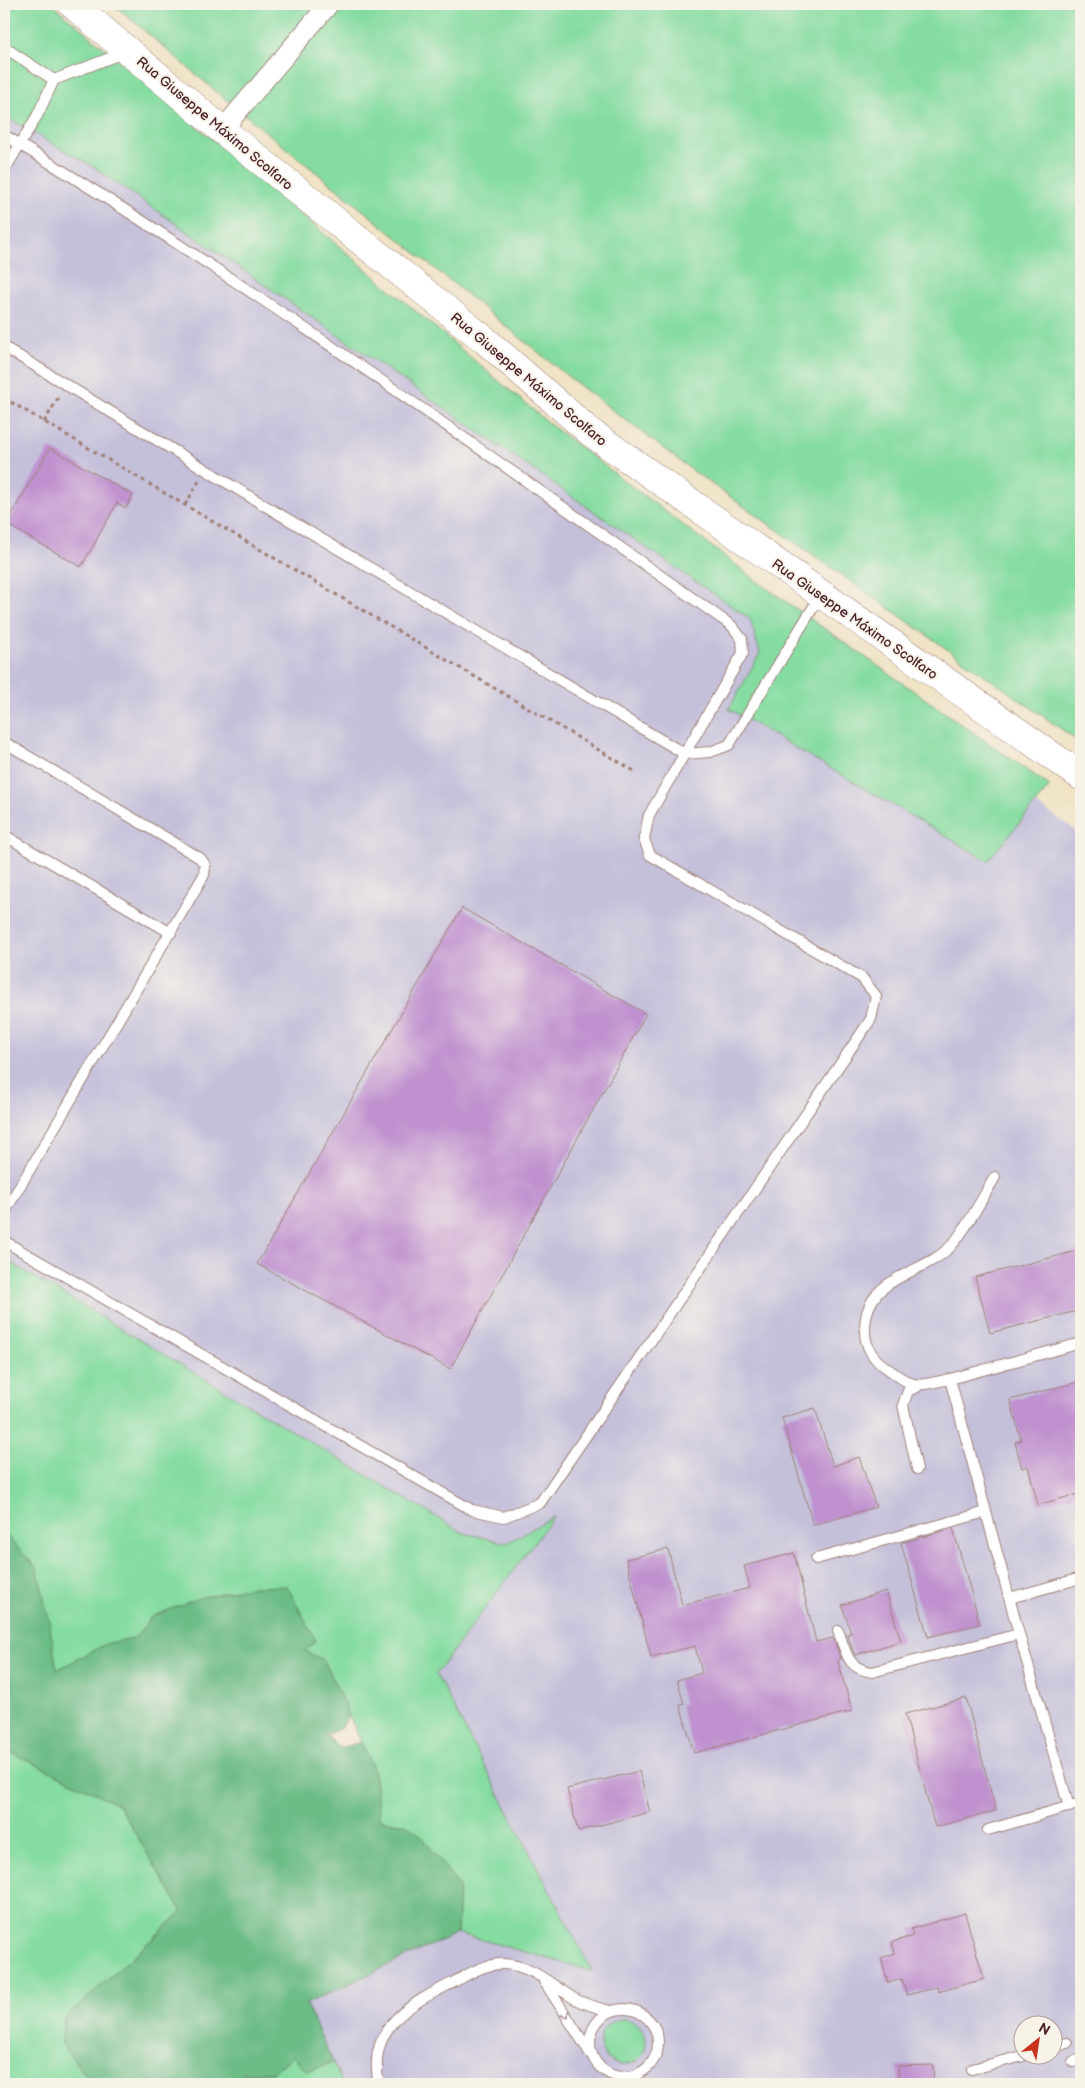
<svg xmlns="http://www.w3.org/2000/svg" width="1085" height="2088" viewBox="0 0 1085 2088" font-family="'Balsamiq Sans',sans-serif">
  <style>
    .industrial { fill: #c5c0da; fill-rule: evenodd }
    .green { fill: #85dca0; stroke: #687e66 }
    .forest { fill: #6cbc86; stroke: #5b6e58 }
    .building { fill: #bf91cf }
    .lines { fill: none; stroke-linecap: round; stroke-linejoin: round }
    .service-casing { stroke: #9d8178; stroke-width: 12 }
    .minor-casing { stroke: #9d8178; stroke-width: 21 }
    .secondary-casing { stroke: #9d8178; stroke-width: 29 }
    .path { stroke: #9d8178; stroke-width: 3; stroke-dasharray: 4 4; stroke-linecap: butt }
    .service { stroke: #fff; stroke-width: 10 }
    .minor { stroke: #fff; stroke-width: 19 }
    .secondary { stroke: #fff; stroke-width: 28 }
    .oneway { stroke: #ae9aa0 }
    .labels { text-anchor: middle; stroke-width: 4; stroke-linejoin: round; paint-order: stroke }
    .street-label { font-size: 14px; fill: #4a1f2b; stroke: #f7f3e8 }
  </style>
  <rect width="100%" height="100%" fill="#f7f3e8"/>
  <filter id="ink" filterUnits="userSpaceOnUse"><feTurbulence type="fractalNoise" baseFrequency=".02" numOctaves="2"/><feDisplacementMap in="SourceGraphic" scale="10" xChannelSelector="R" yChannelSelector="G"/><feConvolveMatrix kernelMatrix="1 2 1 2 8 2 1 2 1" color-interpolation-filters="sRGB"/></filter>
  <filter id="wash" filterUnits="userSpaceOnUse"><feTurbulence type="fractalNoise" baseFrequency=".0096" numOctaves="4" result="noise"/><feDisplacementMap in="SourceGraphic" scale="20" xChannelSelector="R" yChannelSelector="G"/><feGaussianBlur stdDeviation="1.12" result="paint"/><feColorMatrix in="noise" values="0 0 0 0 0 0 0 0 0 0 0 0 0 0 0 0 0 1.4 0 .05"/><feComposite in="paint" operator="in"/></filter>
  <g filter="url(#wash)">
    <rect width="100%" height="100%" fill="#f0e3c6"/>
    <path class="industrial" d="M4 114 92 166 750 619 760 653 730 709 988 861 1035 803 1081 834V2084H343L305 2004 457 1933 591 1970 436 1674 553 1517 507 1543 463 1533 4 1259ZM1022 2026H1052V2056H1022Z"/>
    <path class="green" d="M4 4H52L552 426 765 587 1050 786 988 861 729 709 760 653 750 619 92 166 4 116Z
      M113 4H1081V743L689 468 570 378 212 88Z
      M4 1259 463 1533 507 1543 554 1516 436 1674 592 1971 457 1933 459 1886 405 1824 380 1820 374 1771 324 1660 151 1617 137 1637 106 1644 57 1670 37 1568 4 1535Z
      M4 1749 118 1803 182 1912 63 2020 62 2044 92 2084H4Z
      M600 2042a23 23 0 1 1 46 0a23 23 0 1 1-46 0Z
      M293 2056 307 2071 333 2062 343 2084H246L243 2073 272 2072Z"/>
    <path class="forest" d="M5 1534 37 1568 49 1620 57 1670 106 1644 136 1637 151 1617 198 1598 250 1587 287 1586 316 1641 305 1651 324 1660 349 1715 341 1728 326 1735 340 1748 361 1742 374 1771 380 1820 405 1824 422 1836 459 1886 457 1933 306 2004 333 2062 307 2071 293 2056 272 2072 243 2073 246 2084H92L62 2044 63 2020 182 1912 118 1804 4 1749Z"/>
    <g id="blocks">
      <path class="building" d="M50 448 133 495 126 508 117 503 81 567 6 524Z
        M462 908 646 1014 450 1369 257 1264Z
        M1081 1250V1310L990 1333 975 1277Z
        M1081 1381V1493L1038 1505 1028 1466 1022 1468 1015 1442 1021 1440 1010 1400Z
        M815 1408 833 1466 859 1457 876 1507 813 1525 782 1418Z
        M953 1528 980 1624 928 1637 901 1543Z
        M668 1549 682 1605 750 1588 744 1566 794 1553 816 1642 833 1638 841 1659 838 1661 852 1711 694 1753 680 1705 684 1704 677 1680 702 1673 695 1646 651 1657 626 1559Z
        M886 1591 901 1641 855 1655 847 1634 851 1633 842 1605Z
        M966 1698 996 1811 935 1827 905 1714Z
        M639 1771 650 1812 578 1831 567 1789Z
        M965 1913 984 1979 938 1992 937 1987 907 1995 902 1979 888 1983 881 1958 895 1953 892 1942 913 1936 911 1929Z
        M933 2065 934 2084H899L898 2066Z"/>
    </g>
  </g>
  <g filter="url(#ink)">
    <use href="#blocks" fill-opacity="0" stroke="#9d8178" stroke-width="1"/>
    <g class="lines">
      <defs>
        <path id="service" d="M4 47 54 80 125 52
          M4 135C255 286 492 458 732 626L742 639 743 653 649 815 644 839 650 855 862 978 876 996 871 1019 540 1503 504 1517 472 1510 4 1241
          M4 171 37 116 54 80
          M4 347 257 501 685 754 710 752 729 745 820 596
          M4 742 200 858 205 865 204 875 4 1213
          M4 835 171 933
          M995 1177C982 1198 968 1227 952 1245 922 1277 864 1274 865 1331 865 1345 872 1358 884 1366 915 1389 913 1387 950 1379L1019 1634 1069 1807
          M950 1379 1081 1343
          M917 1387 908 1391 903 1405 917 1469
          M816 1559 986 1512
          M1010 1598 1081 1578
          M838 1631C847 1653 846 1668 872 1672L1019 1634
          M988 1830 1081 1803
          M544 1981 590 2053
          M590 2043a34 34 0 1 1 68 0a34 34 0 1 1-68 0Z
          M1052 2047 1067 2043
          M1073 2062 1081 2059
          M972 2069 1023 2056
          M379 2084C366 2027 410 2004 454 1982 469 1974 486 1963 503 1964 533 1965 553 1987 577 2000 587 2005 599 2008 610 2011"/>
        <path id="minor" d="M222 130 329 4"/>
        <path id="secondary" d="M72 4 222 130 486 341 590 432 1081 776"/>
      </defs>
      <use href="#service" class="service-casing"/>
      <use href="#minor" class="minor-casing"/>
      <use href="#secondary" class="secondary-casing"/>
      <path class="path" d="M4 398 636 772
        M44 422 60 395
        M185 505 199 481"/>
      <use href="#service" class="service"/>
      <use href="#minor" class="minor"/>
      <use href="#secondary" class="secondary"/>
    </g>
    <defs><path id="oneway-chevron" d="M-2-3.5L2.5 0L-2 3.5" fill="none" stroke-width="1.6" stroke-linecap="round" stroke-linejoin="round" transform="scale(1.25)"/></defs>
    <use class="oneway" href="#oneway-chevron" transform="translate(566 2015) rotate(60)"/>
  </g>
  <g class="labels">
    <g class="street-label">
      <text transform="translate(215 123) rotate(40)" y="5">Rua Giuseppe Máximo Scolfaro</text>
      <text transform="translate(529 379) rotate(40)" y="5">Rua Giuseppe Máximo Scolfaro</text>
      <text transform="translate(855 619) rotate(35)" y="5">Rua Giuseppe Máximo Scolfaro</text>
    </g>
  </g>
  <rect width="1085" height="2088" fill="none" stroke="#f7f3e8" stroke-width="20"/>
  <g transform="translate(1038 2040) rotate(30)"><circle r="24" fill="#f7f3e8" stroke="#b29e9c"/>
  <path d="M0-4L9 19L0 12L-9 19Z" fill="#c8321e"/>
  <text y="-8" font-size="14" font-weight="bold" text-anchor="middle" fill="#4a1f2b">N</text>
  </g>
</svg>
